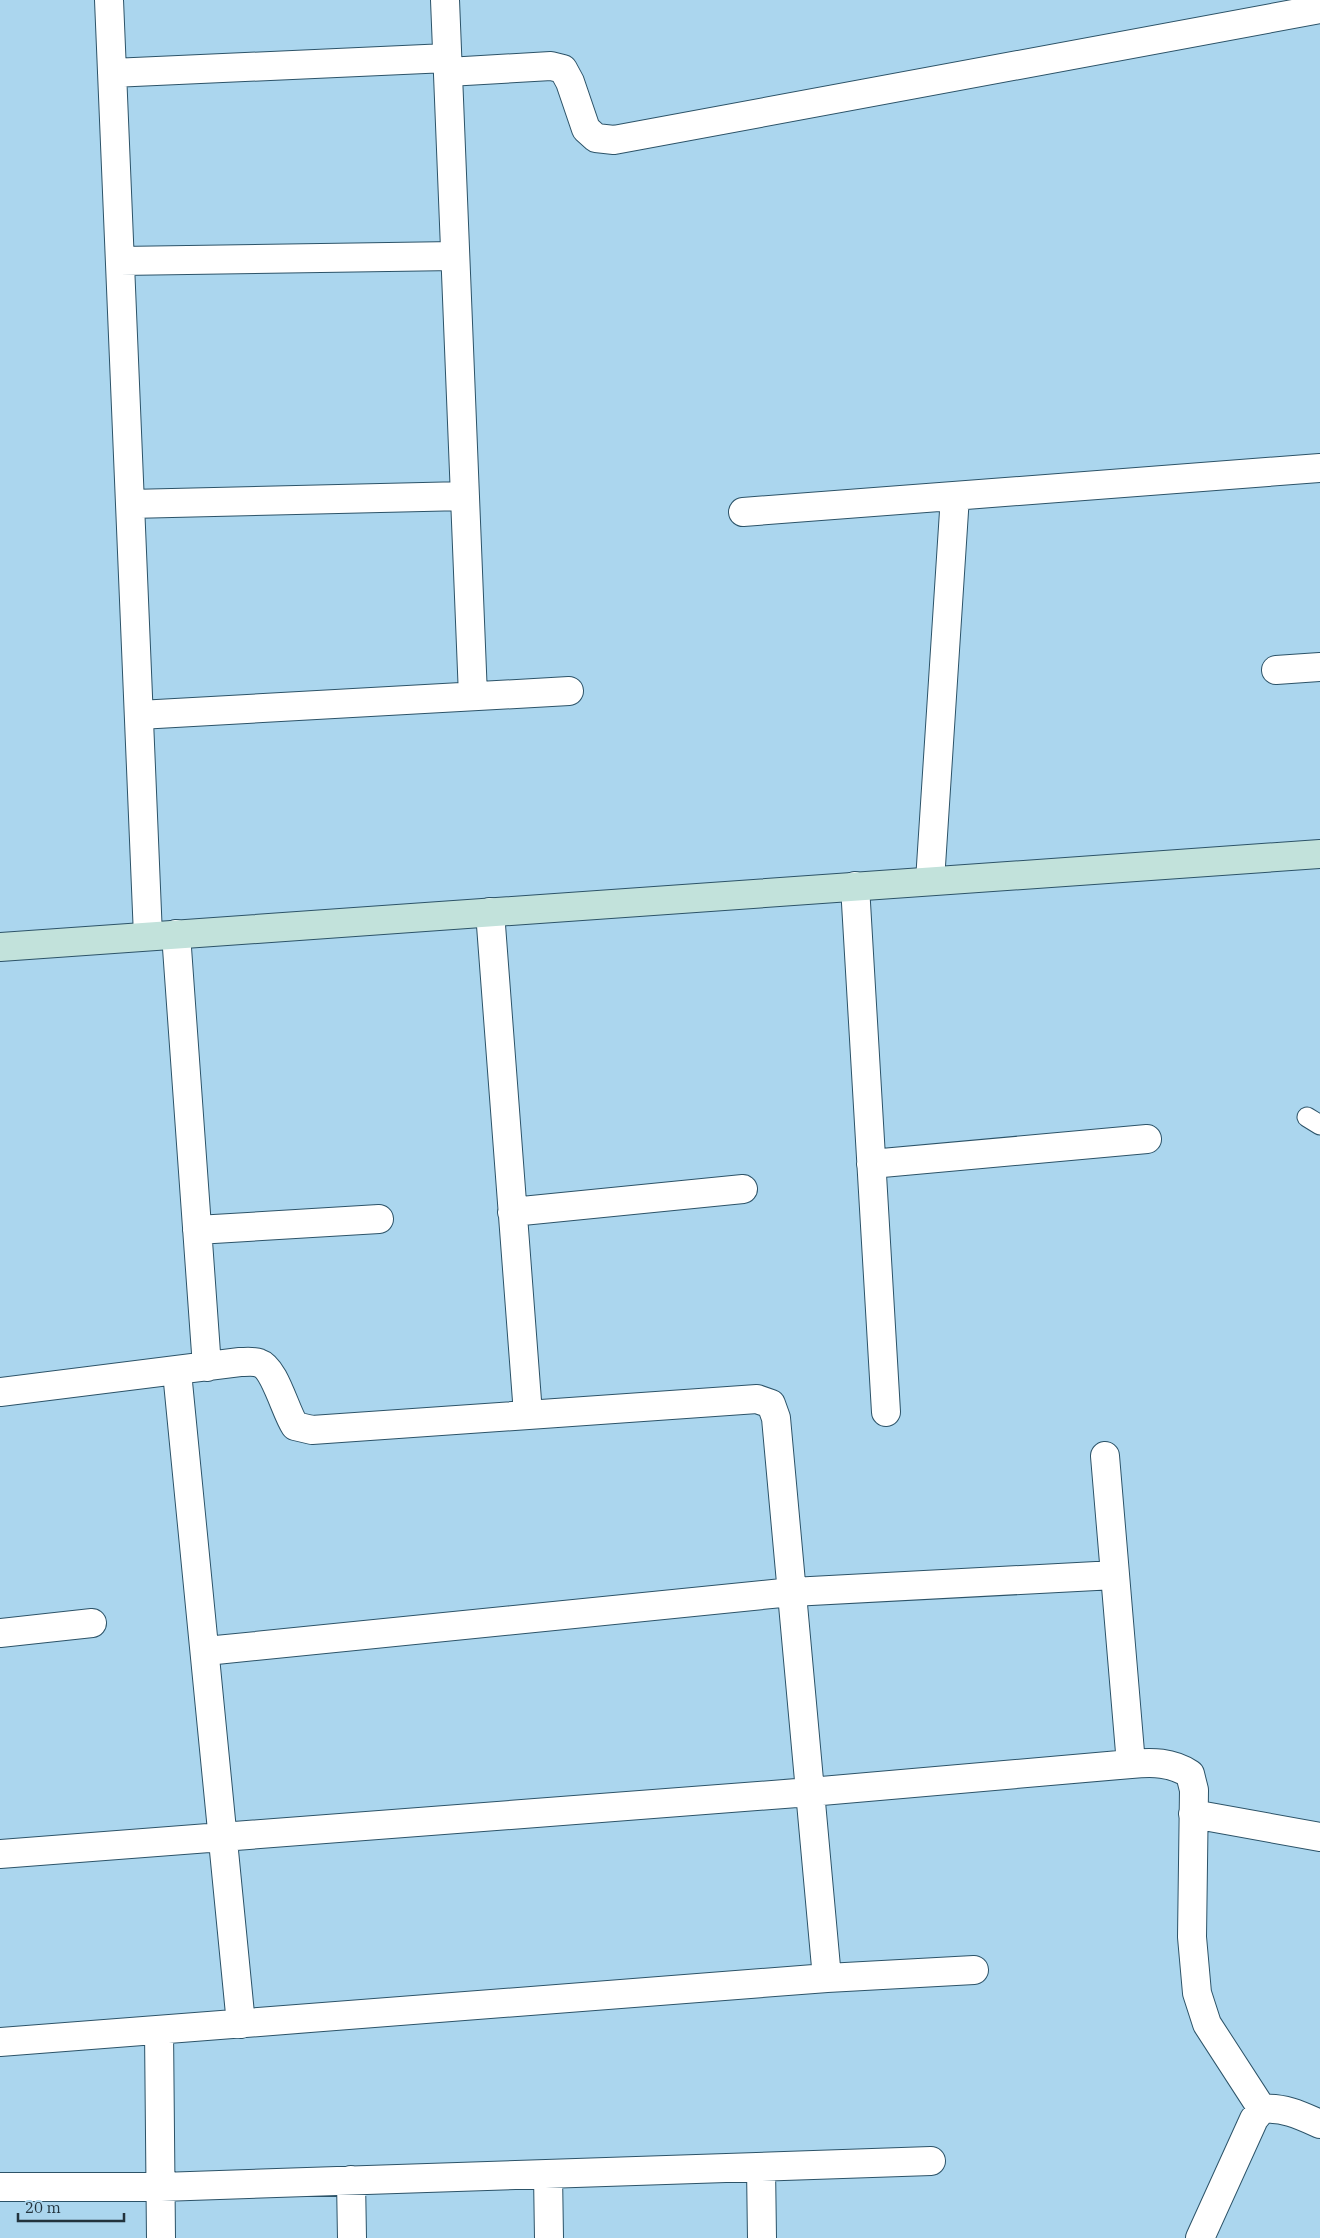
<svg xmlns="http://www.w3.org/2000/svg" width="1320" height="2238" viewBox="0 0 1320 2238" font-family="'IBM Plex Serif',serif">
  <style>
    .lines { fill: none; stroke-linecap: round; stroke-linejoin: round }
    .lane-casing { stroke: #2c5368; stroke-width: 21 }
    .street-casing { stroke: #2c5368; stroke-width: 30 }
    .secondary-casing { stroke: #2c5368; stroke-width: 30 }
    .lane { stroke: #fff; stroke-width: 19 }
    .street { stroke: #fff; stroke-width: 28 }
    .secondary { stroke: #c2e2db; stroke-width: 28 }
  </style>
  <rect width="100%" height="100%" fill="#abd6ee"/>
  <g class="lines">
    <defs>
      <path id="lane" d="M1307 1117 1320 1125"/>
      <path id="street" d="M109 0 148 936
        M445 0 473 696
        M448 72 551 66 563 69 570 82 586 129 596 138 614 140 1320 9
        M112 73 447 58
        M120 261 455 256
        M130 504 465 496
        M743 512 1320 468
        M1276 670 1320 667
        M139 715 569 691
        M930 881 955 496
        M855 886 886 1412
        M490 912 528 1414
        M176 934 207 1367
        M871 1164 1147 1139
        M512 1212 743 1189
        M197 1230 379 1219
        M177 1372 241 2024
        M0 1392 240 1362C245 1362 254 1361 259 1363 275 1368 285 1411 295 1426L312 1430 757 1399 771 1404 776 1418 827 1978
        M1105 1456 1131 1764
        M0 1633 92 1623
        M206 1651 792 1592 1115 1575
        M1193 1814 1320 1837
        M0 1854 810 1792 1131 1764C1153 1762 1171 1762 1190 1774L1194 1790 1192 1937 1197 1993 1207 2024 1262 2109
        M159 2030 161 2238
        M0 2042 827 1978 974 1970
        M761 2167 762 2238
        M548 2174 549 2238
        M351 2180 352 2238
        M0 2187H161L931 2161
        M1200 2238 1254 2119 1262 2109C1283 2107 1300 2115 1320 2124"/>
      <path id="secondary" d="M0 947 1320 854"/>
    </defs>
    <use href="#lane" class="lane-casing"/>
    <use href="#street" class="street-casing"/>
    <use href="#secondary" class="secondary-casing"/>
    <use href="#lane" class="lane"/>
    <use href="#street" class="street"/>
    <use href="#secondary" class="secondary"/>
  </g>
  <path d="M18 2213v8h106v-8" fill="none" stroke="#22333d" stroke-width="2.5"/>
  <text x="25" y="2213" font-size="15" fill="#22333d" stroke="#abd6ee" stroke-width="4" paint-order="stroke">20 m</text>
</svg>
